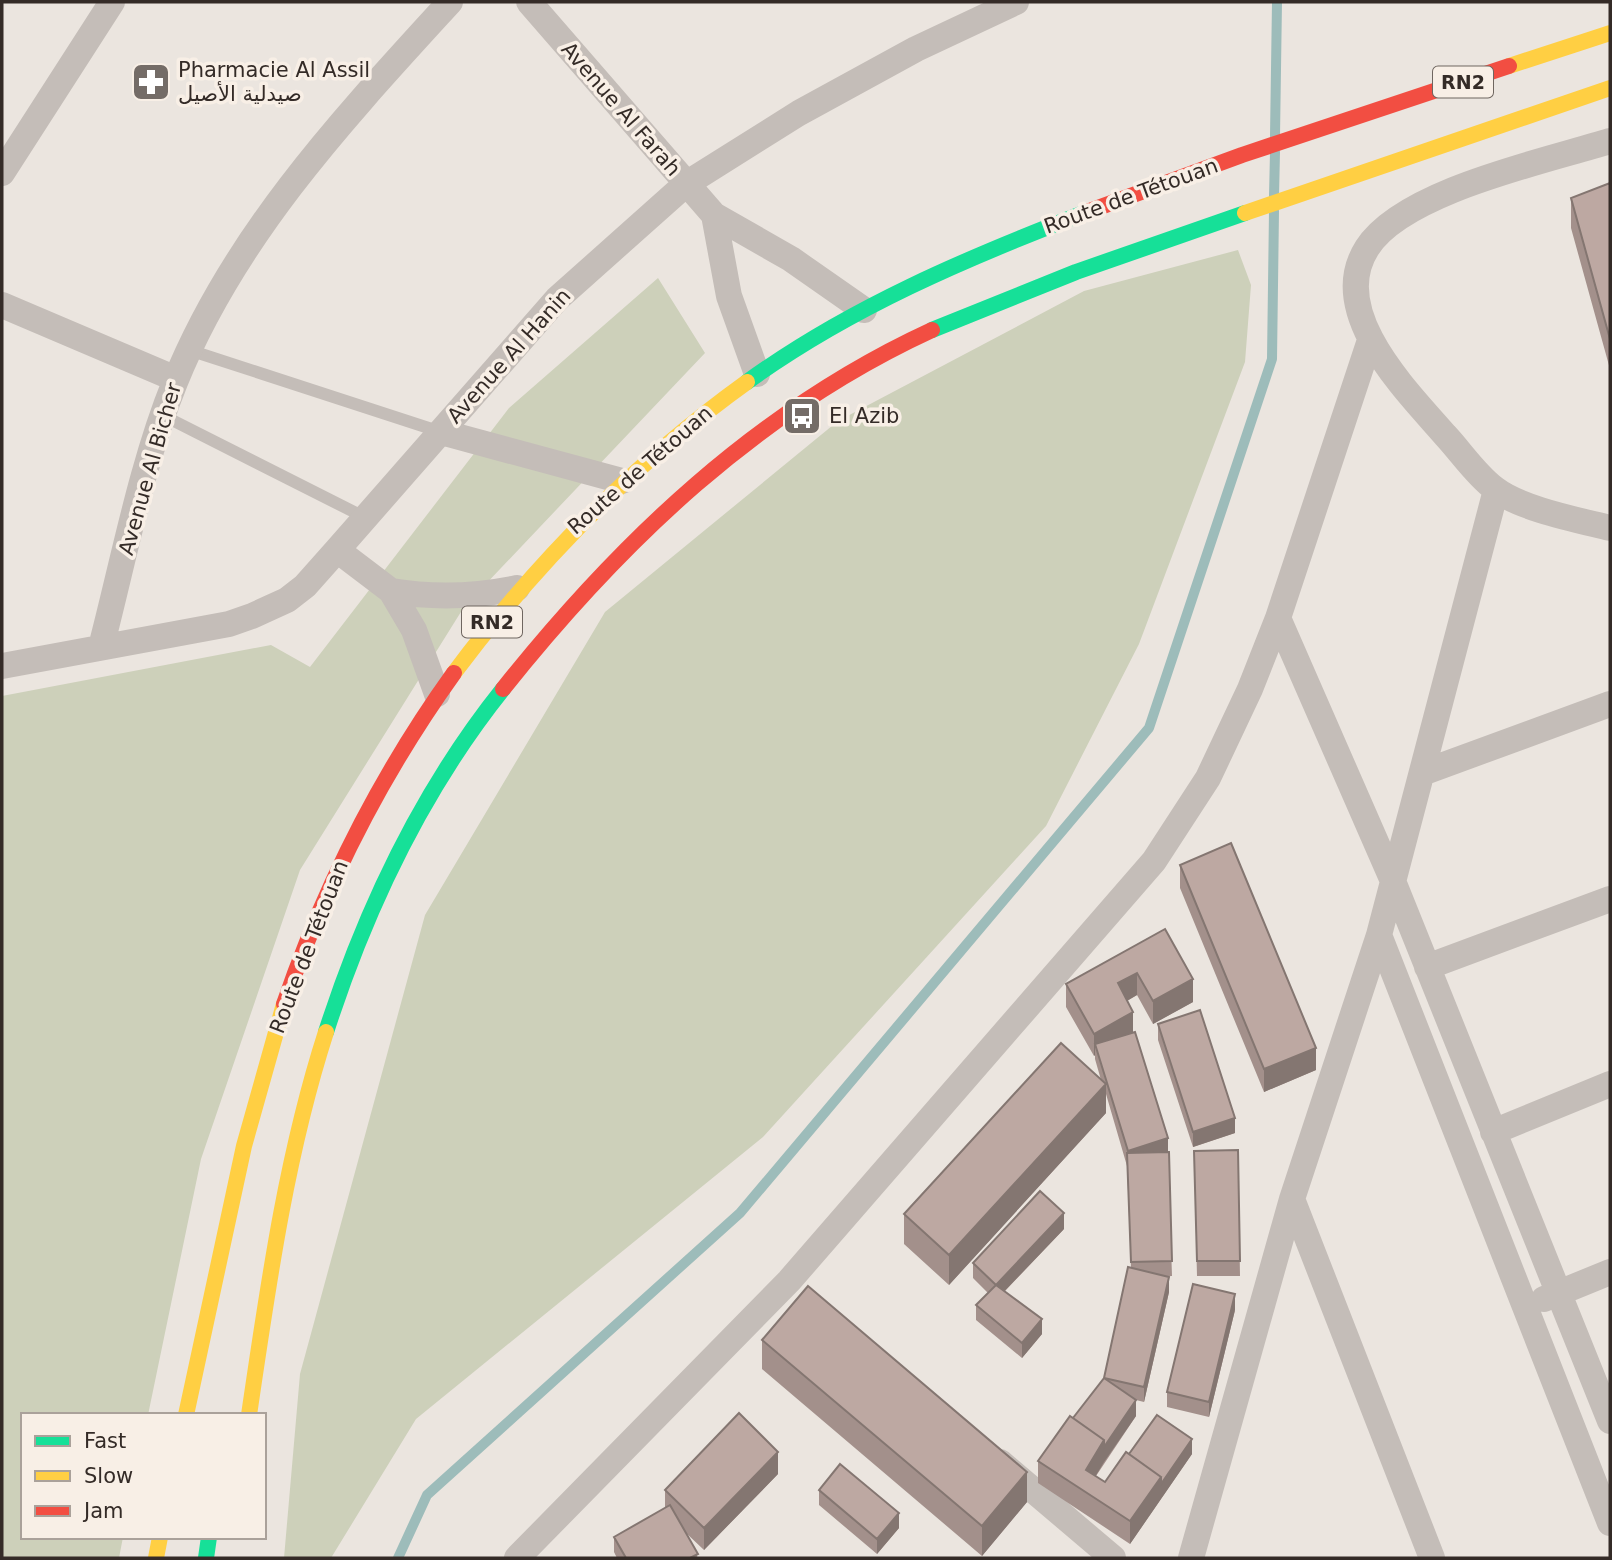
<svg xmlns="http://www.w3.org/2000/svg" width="1612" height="1560" viewBox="0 0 1612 1560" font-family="'DejaVu Sans',Cairo,sans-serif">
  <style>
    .green { fill: #cdd0ba }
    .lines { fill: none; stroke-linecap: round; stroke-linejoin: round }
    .stream { stroke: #9dbcba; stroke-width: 10 }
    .lane { stroke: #c4bdb8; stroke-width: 12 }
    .street { stroke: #c4bdb8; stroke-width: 26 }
    .fast { stroke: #16e098; stroke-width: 16 }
    .slow { stroke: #ffcf43; stroke-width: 16 }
    .jam { stroke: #f24e42; stroke-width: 16 }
    .wall { fill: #a3908b }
    .shaded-wall { fill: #847671 }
    .building { fill: #bda8a2; stroke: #847671; stroke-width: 2 }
    .labels { text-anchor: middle; stroke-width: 7; stroke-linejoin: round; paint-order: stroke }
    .shield { fill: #f8efe6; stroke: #6f6660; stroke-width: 2 }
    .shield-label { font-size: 19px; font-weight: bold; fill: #342b27 }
    .poi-label { font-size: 21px; fill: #342b27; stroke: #f8efe6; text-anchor: start }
    .street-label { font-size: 21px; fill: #342b27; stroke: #f8efe6 }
  </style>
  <rect width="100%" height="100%" fill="#ebe5df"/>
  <path class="green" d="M1238 250 1251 285 1245 362 1139 644 1046 826 763 1137 416 1419 331 1558H284L300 1374 425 915 605 612 838 421 1084 291Z
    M658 278 705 353 464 607 300 870 201 1159 148 1415H23V1537H123L119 1558H2V696L271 645 310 667 509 408Z"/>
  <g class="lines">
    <path class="stream" d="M1275 136 1277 2
      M1274 196 1275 152
      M398 1558 427 1495 740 1213 1149 728 1272 359 1274 211"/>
    <path class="lane" d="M189 350 441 432
      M162 415 366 518"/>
    <path class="street" d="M529 2 714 215 791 259 864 310
      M1610 141C1546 161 1403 191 1367 248 1326 312 1407 391 1445 435 1461 452 1476 475 1495 489 1521 509 1578 520 1610 528
      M2 173 112 2
      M714 215 729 296 757 374
      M2 305 176 379
      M441 432 622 481
      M337 550 391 591 414 630 437 694
      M391 591C434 598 474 597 517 588
      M1278 618 1393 881 1610 1421
      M101 647C124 559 141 466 175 382 235 234 344 118 450 2
      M2 666 229 624 252 616 287 600 305 586 337 550 557 299 686 184 799 113 916 49 1016 2
      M1422 773 1610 704
      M1379 935 1610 1523
      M1427 967 1610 899
      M1493 1132 1610 1084
      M1292 1199 1432 1558
      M1544 1299 1610 1272
      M1000 1462 1113 1558
      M517 1558 789 1281 1154 861 1208 778 1250 689 1278 618 1370 340
      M1191 1558 1292 1199 1379 935 1496 490"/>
    <path class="fast" d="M932 330 1076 272 1245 213
      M747 382C849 308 967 258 1084 213
      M326 1032C365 911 423 789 503 689
      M206 1558 209 1537"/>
    <path class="slow" d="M1509 66 1610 33
      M1245 213 1610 88
      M454 673C538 561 633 464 747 382
      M186 1415 244 1146 284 1004
      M249 1415C268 1286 286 1156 326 1032
      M156 1558 160 1537"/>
    <path class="jam" d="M1084 213 1242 155 1509 66
      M503 689C621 541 758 410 932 330
      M284 1004C325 885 380 776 454 673"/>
  </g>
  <path class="wall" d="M1610 183V369L1571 228V198Z
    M1180 865 1316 1070 1264 1092 1180 888Z
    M1165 929 1193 1002 1153 1024 1137 995 1127 1001 1133 1033 1168 1152 1172 1276H1166L1169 1292 1144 1402 1136 1400V1416L1096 1476 1105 1482 1129 1454H1192L1130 1544 1038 1483V1461L1073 1418 1104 1378 1131 1268 1127 1166 1106 1094V1113L949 1285 904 1244V1214L1101 1080 1095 1059V1055L1094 1056 1066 1007V984Z
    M1158 1024 1235 1133 1193 1147 1158 1040Z
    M1238 1150 1240 1276H1197L1194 1151Z
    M1064 1229 1005 1291 1042 1334 1022 1358 976 1320V1305L988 1293 973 1278V1263Z
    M1235 1310 1209 1417 1167 1407V1392Z
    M762 1340 1027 1502 982 1556 762 1369Z
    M778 1474 704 1550 685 1532 698 1558H617L614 1552V1537L665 1508V1490Z
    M819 1490 899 1528 877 1554 819 1505Z"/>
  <path class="shaded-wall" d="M1137 973V995L1118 1006V983Z
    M1193 979V1002L1153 1024V1001Z
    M1133 1012V1034L1095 1044V1055L1094 1056V1034Z
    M1316 1048V1070L1264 1092V1069Z
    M1106 1084V1113L949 1285V1255Z
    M1235 1118V1133L1193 1147V1132Z
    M1168 1138V1154L1128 1167V1151Z
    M1064 1213V1229L996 1300V1285Z
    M1169 1277V1292L1144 1402V1387Z
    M1235 1294V1310L1209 1417V1402Z
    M1042 1319V1334L1022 1358V1343Z
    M1136 1400V1416L1104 1462 1086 1492V1470L1104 1440Z
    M1192 1439V1454L1130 1544V1521L1161 1477Z
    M778 1452V1474L704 1550V1528Z
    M1027 1472V1502L982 1556V1526Z
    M899 1513V1528L877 1554V1539Z"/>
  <path class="building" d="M1610 183V339L1571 198Z
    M1231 843 1316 1048 1264 1069 1180 865Z
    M1165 929 1193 979 1153 1001 1137 973 1118 983 1133 1012 1094 1034 1066 984Z
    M1200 1010 1235 1118 1193 1132 1158 1024Z
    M1135 1032 1168 1138 1128 1151 1095 1044Z
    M1061 1043 1106 1084 949 1255 904 1214Z
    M1238 1150 1240 1261H1197L1194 1151Z
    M1169 1152 1172 1261 1131 1262 1127 1153Z
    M1040 1191 1064 1213 996 1285 973 1263Z
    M1128 1267 1169 1277 1144 1387 1104 1378 1136 1400 1104 1447V1440L1073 1418 1104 1378Z
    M1193 1284 1235 1294 1209 1402 1167 1392Z
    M996 1285 1042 1319 1022 1343 976 1305Z
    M808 1286 1027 1472 982 1526 762 1340Z
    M739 1413 778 1452 704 1528 665 1490Z
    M1157 1415 1192 1439 1161 1484V1477L1129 1454Z
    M1070 1416 1104 1440 1086 1470 1105 1482 1126 1452 1161 1477 1130 1521 1038 1461Z
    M840 1464 899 1513 877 1539 819 1490Z
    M670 1505 698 1554 690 1558H626L614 1537Z"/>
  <defs>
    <symbol id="pharmacy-square" viewBox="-11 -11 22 22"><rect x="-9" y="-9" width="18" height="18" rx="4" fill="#746c67" stroke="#f8efe6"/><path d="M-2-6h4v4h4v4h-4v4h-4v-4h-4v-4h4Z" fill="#fff"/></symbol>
    <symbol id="bus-square" viewBox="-11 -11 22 22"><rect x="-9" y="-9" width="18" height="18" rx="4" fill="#746c67" stroke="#f8efe6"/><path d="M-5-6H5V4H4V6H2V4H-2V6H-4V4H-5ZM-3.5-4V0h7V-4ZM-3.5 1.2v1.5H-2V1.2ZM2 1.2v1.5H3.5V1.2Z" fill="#fff"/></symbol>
  </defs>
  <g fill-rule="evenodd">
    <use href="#pharmacy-square" x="129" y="60" width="44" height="44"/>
    <use href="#bus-square" x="780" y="394" width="44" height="44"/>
  </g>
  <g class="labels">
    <g class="shield">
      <rect x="1433" y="66.5" width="60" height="31" rx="5"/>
      <rect x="462" y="606.5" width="60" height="31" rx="5"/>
    </g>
    <g class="shield-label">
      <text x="1463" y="89">RN2</text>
      <text x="492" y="629">RN2</text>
    </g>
    <g class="poi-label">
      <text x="178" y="77">Pharmacie Al Assil<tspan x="178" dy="24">صيدلية الأصيل</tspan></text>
      <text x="829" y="423">El Azib</text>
    </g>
    <g class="street-label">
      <text transform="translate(621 109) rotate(49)" y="7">Avenue Al Farah</text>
      <text transform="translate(1131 196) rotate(-20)" y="7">Route de Tétouan</text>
      <text transform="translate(509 356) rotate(-48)" y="7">Avenue Al Hanin</text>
      <text transform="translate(150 469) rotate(-74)" y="7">Avenue Al Bicher</text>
      <text transform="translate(640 470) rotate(-41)" y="7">Route de Tétouan</text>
      <text transform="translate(309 947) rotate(-69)" y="7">Route de Tétouan</text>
    </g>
  </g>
  <rect width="1612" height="1560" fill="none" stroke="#342b27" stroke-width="7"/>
  <rect x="21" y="1413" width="245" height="126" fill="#f8efe6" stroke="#aaa19a" stroke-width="2"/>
  <rect x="35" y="1436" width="35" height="10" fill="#16e098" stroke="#aaa19a" stroke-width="2"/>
  <text x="84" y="1448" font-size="21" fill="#342b27">Fast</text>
  <rect x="35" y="1471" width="35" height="10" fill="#ffcf43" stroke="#aaa19a" stroke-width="2"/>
  <text x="84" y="1483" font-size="21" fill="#342b27">Slow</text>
  <rect x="35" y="1506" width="35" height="10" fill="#f24e42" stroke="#aaa19a" stroke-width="2"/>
  <text x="84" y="1518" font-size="21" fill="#342b27">Jam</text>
</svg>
